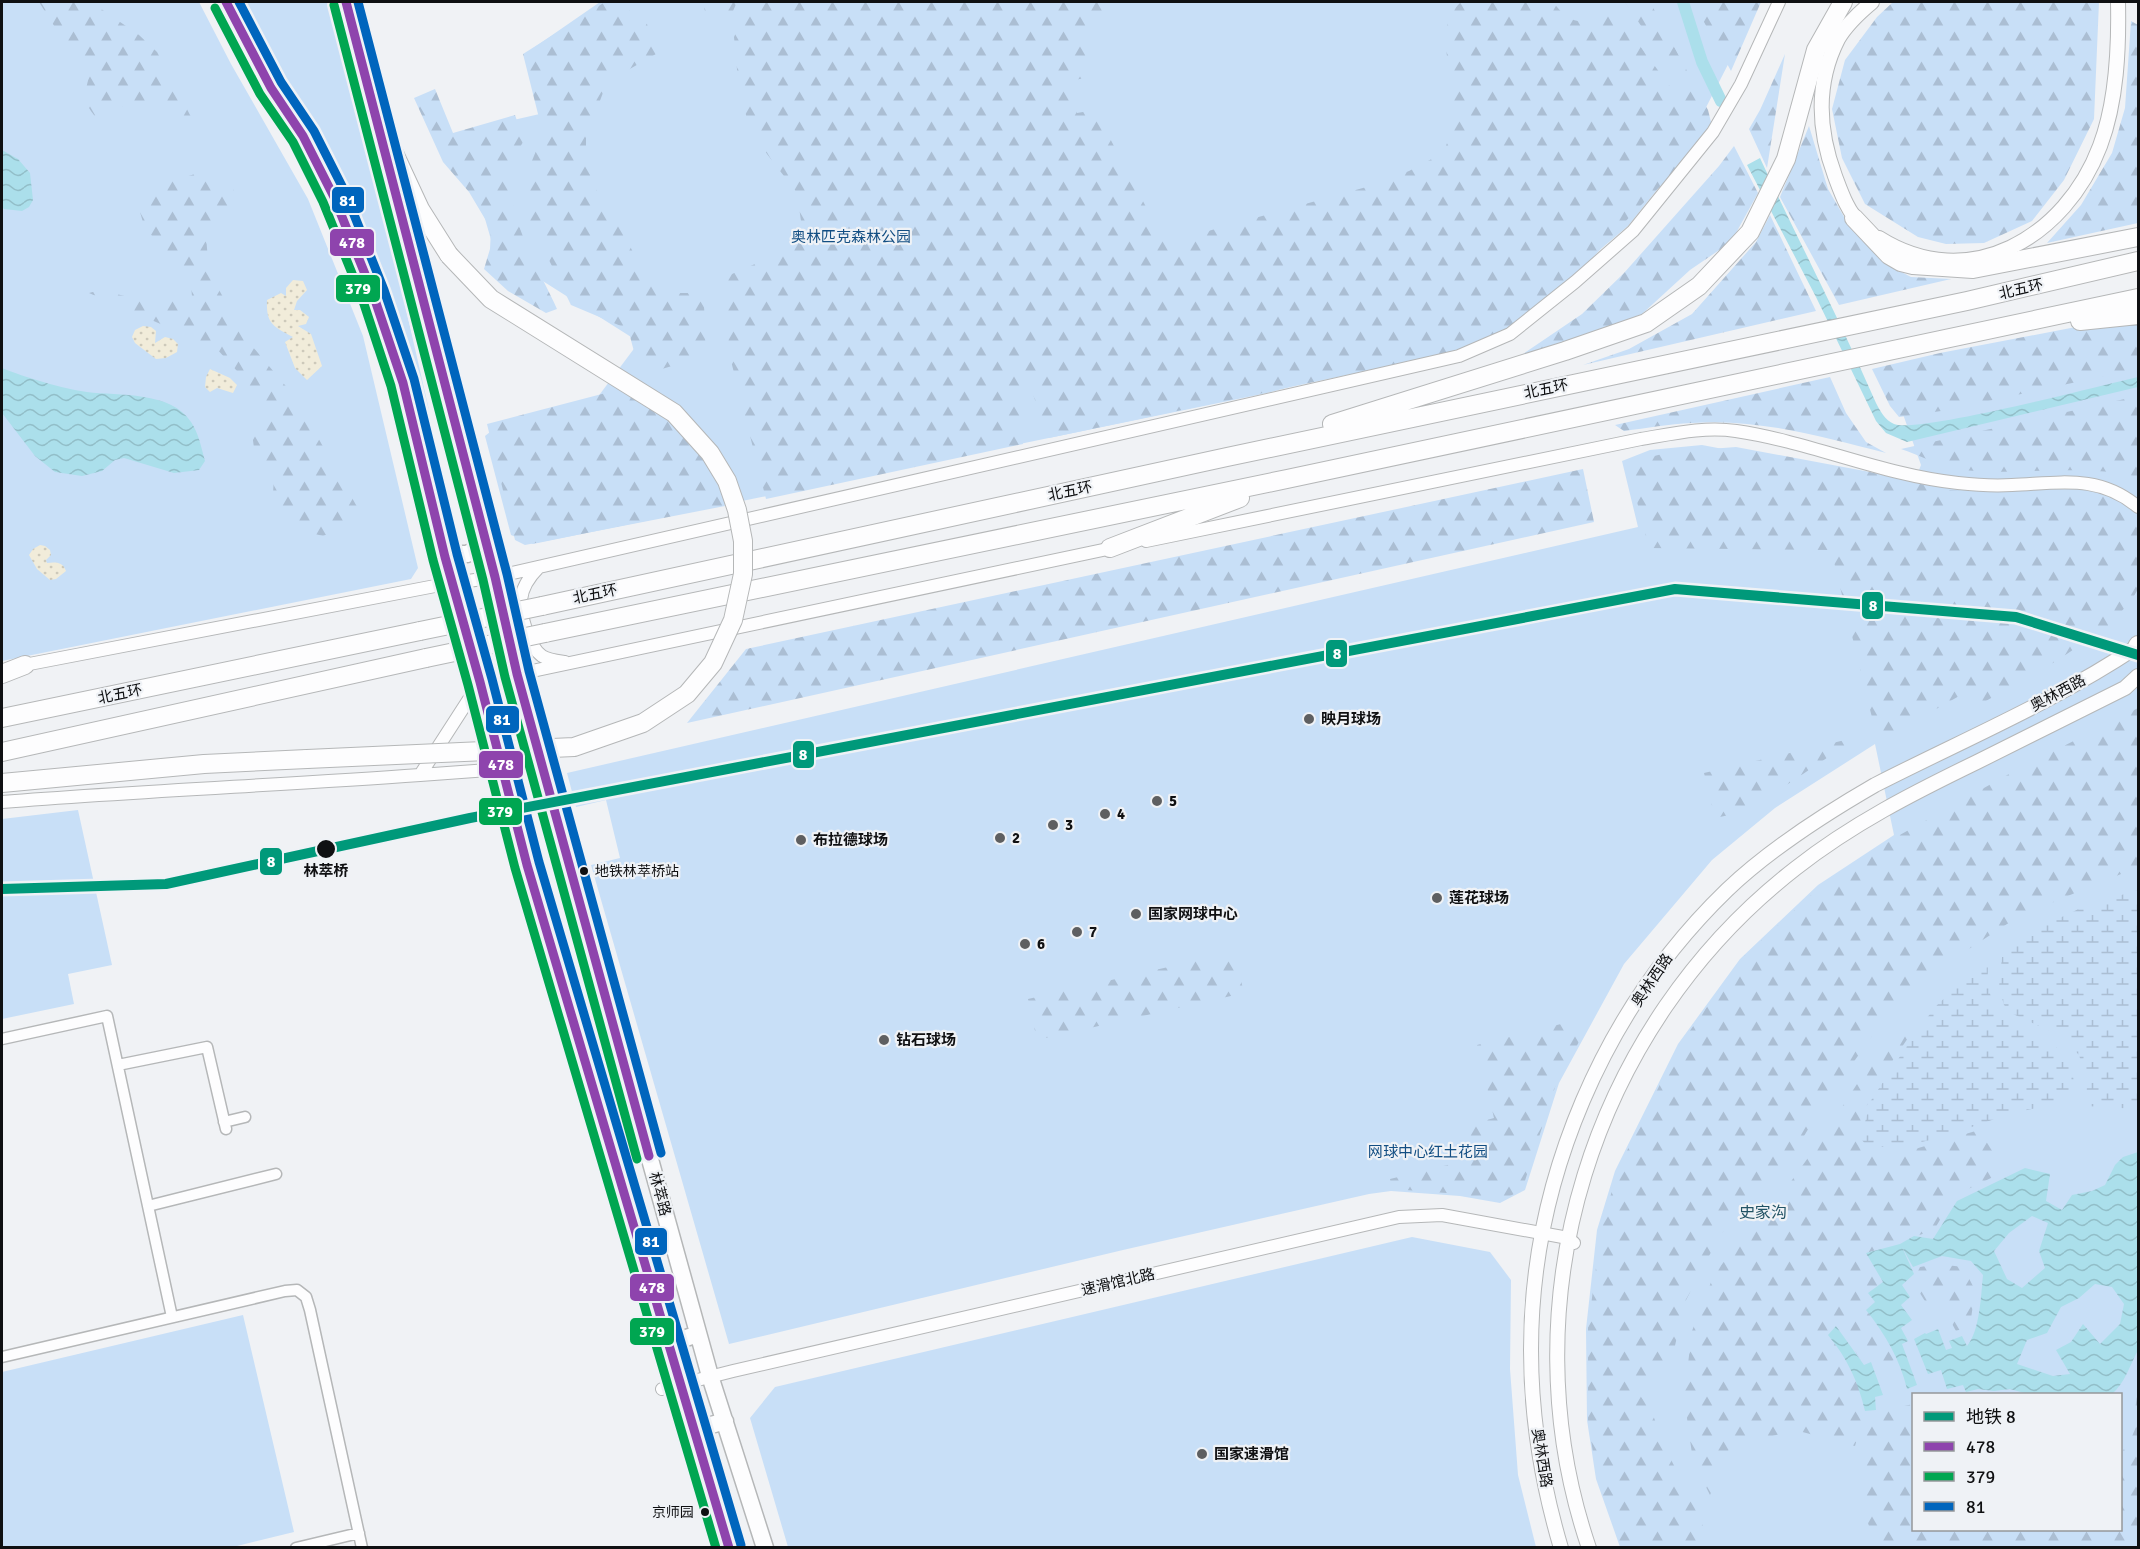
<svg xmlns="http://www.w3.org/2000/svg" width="2140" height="1549" viewBox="0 0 2140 1549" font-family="Signika,'Noto Sans SC',sans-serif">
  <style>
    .green { fill: #c8dff7; fill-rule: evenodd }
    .forest { fill: url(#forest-firs) }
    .wetland { fill: url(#wetland-marsh) }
    .sand { fill: url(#sand-dots) }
    .water { fill: url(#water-waves); fill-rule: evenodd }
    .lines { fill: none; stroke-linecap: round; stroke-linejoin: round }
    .canal { stroke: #abdfeb; stroke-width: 12 }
    .minor-casing { stroke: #b5b7b8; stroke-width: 13 }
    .tertiary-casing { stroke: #b5b7b8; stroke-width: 14 }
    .secondary-casing { stroke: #b5b7b8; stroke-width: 16 }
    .primary-casing { stroke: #b5b7b8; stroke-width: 19 }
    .motorway-casing { stroke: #b5b7b8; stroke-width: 20 }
    .minor { stroke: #fdfdfe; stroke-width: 10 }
    .tertiary { stroke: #fdfdfe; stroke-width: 12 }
    .secondary { stroke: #fdfdfe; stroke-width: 14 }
    .primary { stroke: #fdfdfe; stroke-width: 16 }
    .motorway { stroke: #fdfdfe; stroke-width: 18 }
    .motorway-bridge-casing { stroke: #b5b7b8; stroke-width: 20; stroke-linecap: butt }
    .motorway-bridge { stroke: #fdfdfe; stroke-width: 18 }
    .bus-1-casing { stroke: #eff2f6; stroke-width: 14 }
    .bus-2-casing { stroke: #eff2f6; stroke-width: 14 }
    .bus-3-casing { stroke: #eff2f6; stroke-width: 14 }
    .bus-1 { stroke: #8e44ad; stroke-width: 9 }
    .bus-2 { stroke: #00a651; stroke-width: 9 }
    .bus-3 { stroke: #0065bd; stroke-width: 9 }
    .metro-1-casing { stroke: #eff2f6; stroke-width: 15 }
    .metro-1 { stroke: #00997a; stroke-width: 10 }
    .poi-dot { fill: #5e5f61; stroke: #eff2f6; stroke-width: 2 }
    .stop-dot { fill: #0f1012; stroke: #eff2f6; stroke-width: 2 }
    .labels { text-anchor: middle; stroke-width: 4.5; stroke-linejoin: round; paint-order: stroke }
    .bus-label { font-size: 14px; fill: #0f1012; stroke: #eff2f6; text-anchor: start }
    .park-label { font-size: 15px; fill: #124e83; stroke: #eff2f6 }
    .street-label { font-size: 15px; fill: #0f1012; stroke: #eff2f6 }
    .poi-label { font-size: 15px; font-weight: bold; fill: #0f1012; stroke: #eff2f6; text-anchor: start }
    .stop-label { font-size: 15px; font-weight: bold; fill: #0f1012; stroke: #eff2f6 }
    .neighbourhood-label { font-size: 16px; fill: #225365; stroke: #eff2f6 }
    .line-badge { stroke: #eff2f6; stroke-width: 2 }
    .badge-label { font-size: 16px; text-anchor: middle; font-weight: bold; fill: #fff }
  </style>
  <defs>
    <pattern id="forest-firs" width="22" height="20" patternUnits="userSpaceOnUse" patternTransform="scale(1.5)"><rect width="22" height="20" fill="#c8dff7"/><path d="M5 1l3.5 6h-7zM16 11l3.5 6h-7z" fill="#abbed3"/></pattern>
    <pattern id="wetland-marsh" width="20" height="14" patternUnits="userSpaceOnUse" patternTransform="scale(1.5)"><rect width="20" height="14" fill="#c8dff7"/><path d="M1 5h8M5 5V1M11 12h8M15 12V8" fill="none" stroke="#abbed3"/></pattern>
    <pattern id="sand-dots" width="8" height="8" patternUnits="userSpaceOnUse" patternTransform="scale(1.5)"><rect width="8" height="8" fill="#f1ecda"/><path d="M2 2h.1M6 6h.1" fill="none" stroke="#cdc9ba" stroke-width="1.8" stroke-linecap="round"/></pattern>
    <pattern id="water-waves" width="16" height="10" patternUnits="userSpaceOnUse" patternTransform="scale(1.5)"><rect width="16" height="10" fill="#abdfeb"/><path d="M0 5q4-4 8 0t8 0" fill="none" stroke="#92bec8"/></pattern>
  </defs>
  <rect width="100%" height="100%" fill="#f0f2f5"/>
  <path class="green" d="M2 2H199L231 64 308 199 363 336 418 568 411 579 2 661Z
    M238 2H336L429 410 408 362 377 275 315 133 275 68Z
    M600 2H1760L1676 166 1628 226 1507 328 1267 393 533 544 511 535 485 436 505 420 597 398 639 342 494 250 460 132 544 113 532 49Z
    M2138 321V1547H1620L1596 1479 1587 1420 1586 1329 1597 1230 1615 1171 1678 1044 1740 959 1818 885 1894 835 1875 744 1775 808 1712 860 1624 964 1559 1083 1525 1190 1500 1203 1460 1196 1391 1191 1369 1194 1123 1250 729 1344 591 865 620 858 606 800 576 807 567 773 1638 527 1622 461 1650 450 1702 445 1913 485 1921 465 1887 369ZM1914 1394H2120V1530H1914Z
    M78 810 112 965 68 974 74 1004 2 1019V819Z
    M1412 1237 1490 1252 1511 1280 1510 1369 1518 1475 1536 1547H788L750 1418 775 1387Z
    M243 1315 294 1532 229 1548 2 1547V1372Z"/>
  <path class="forest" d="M39 2H91L139 35 157 52 201 136 169 107 140 101 129 102 101 122C81 104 84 94 91 70L58 32Z
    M605 2H623L626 8 647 24 656 54 607 82 586 138V164L604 209 612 211 637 260 646 272 658 282 679 293H691L704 304 706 356 655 371 636 359 628 329 571 305 527 215 522 185 543 134 523 54Z
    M703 2H737L733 11 706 16Z
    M751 2H1106L1104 20 1084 27 1093 56 1088 77 1067 82 1077 113 1095 110 1165 243 1370 186 1409 171 1443 153 1454 126 1445 37 1450 13 1461 2H1553C1573 29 1586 23 1614 11L1677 96 1685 91 1625 2H1650L1708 110 1712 126 1683 164 1634 212 1589 262 1506 333 1456 352 1049 438 1031 389 1018 392 1023 444 766 499 729 353 725 277 755 264 785 244 801 221 797 193 767 154 748 124 738 80 734 37Z
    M1693 2H1761L1731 71Z
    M1893 2H2099L2094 119 2064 180 2032 221 1984 243 1946 244 1918 237 1865 204 1842 158 1832 109 1845 60 1877 17Z
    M2131 21 2138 25V223L2047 243 2081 205 2112 153 2125 108Z
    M1785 54 1767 168 1749 129 1760 110Z
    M435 89 453 133 515 115 524 140C520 148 514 156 512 165 503 213 538 267 557 309L546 313 508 291 484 269 490 249 491 229 469 192 443 162 414 98Z
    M1809 126 1828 189 1851 229 1890 266 1911 277 1951 279 1839 305 1780 197Z
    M1734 146 1758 193 1731 242 1690 270 1642 314 1584 337 1523 354 1582 314 1624 273 1719 166Z
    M198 173 234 180 233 200 206 236 209 272 247 340 295 397 360 512 359 522 323 536 295 529 280 512 273 494 274 476 265 460 254 448 252 433 264 421 237 371 216 348 89 293 100 290 145 301 174 297 193 308 190 273 145 229 140 212 141 199 160 185Z
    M1770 215 1816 311 1583 365 1629 349 1692 314 1756 242Z
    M2133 324 2138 325V369L1941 411 1899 417 1890 406 1872 369 1940 353 2081 326Z
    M1830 377 1846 413 1866 442 1886 453C1823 437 1757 418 1692 423 1669 424 1647 428 1624 431L1615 425Z
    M621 389C674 424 704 442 725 506L525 545 515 540 487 424Z
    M2138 396V477C2081 463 2022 476 1963 470 1944 468 1919 455 1901 449Z
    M1736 447 1870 472 1946 490 2027 494 2090 491 2128 504 2138 519V589L2131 601 2108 626 2058 660 1977 706 1968 691 1878 742 1831 550 1649 548 1627 463 1670 452Z
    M1583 469 1594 522 687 723 746 649Z
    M2138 708V867L2058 900 2007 924 1940 968 1879 1026 1819 1111 1792 1156 1767 1187 1720 1235 1685 1302 1671 1363H1652L1651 1388 1636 1390 1651 1410 1668 1454 1689 1494 1712 1547H1621L1597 1479 1588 1420V1328L1601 1230 1618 1169 1679 1046 1741 959 1819 888 1898 836 2009 774Z
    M1858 737 1748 811 1715 818 1704 773Z
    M1234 952 1244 993 1037 1040 1028 999Z
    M1933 1001 1885 1072 1868 1102 1858 1140 1869 1155 1915 1149 1979 1130 1994 1154 1993 1177 1954 1196 1934 1230 1867 1253 1884 1282 1875 1302 1866 1310 1883 1332 1897 1359 1892 1361 1894 1367 1877 1374 1871 1362 1864 1365 1850 1343 1828 1335C1845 1355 1863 1382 1865 1410 1866 1421 1858 1435 1855 1446L1795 1430 1730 1447 1710 1495 1693 1461 1684 1397 1692 1331 1715 1272 1777 1201 1818 1144 1859 1081 1906 1021Z
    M1593 1016 1556 1084 1522 1190 1500 1201 1460 1194 1392 1189 1390 1179 1472 1159 1465 1126 1494 1118 1477 1045Z
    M1938 1264 1963 1267 1975 1290 1970 1326 1956 1331 1940 1302 1928 1306 1913 1282 1920 1267Z
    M2138 1389V1547H1867L1873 1538 1863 1508 1864 1453 1869 1414 1913 1404 1914 1530H2120L2121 1453 2130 1441 2136 1427 2135 1410Z"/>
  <path class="wetland" d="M2138 890V1109L2086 1106 2087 1081 2079 1055 2061 1036 2013 1014 2004 1005 1999 987 2002 957 2022 938 2047 924 2085 906Z
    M1988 965C1986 1007 1999 1018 2036 1036 2047 1042 2059 1047 2066 1057 2073 1067 2073 1078 2075 1089L2064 1102 2009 1114 1943 1137 1904 1146 1868 1147 1861 1139 1870 1102 1914 1035 1936 1006 1961 983Z"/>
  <path class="sand" d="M293 280 303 281 307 290 297 301 294 310H300L309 317 306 324 298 326 311 334 322 366 307 380 295 368 285 342 293 337C273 326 266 324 267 300L281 293 286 296V288Z
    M143 326 151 327 156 331 155 343 165 337 173 339 178 344 177 352 166 358 156 359 135 343 132 337 135 330Z
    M210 369 230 378 237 385 233 393 217 388 210 392 205 387 206 377Z
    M40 545 45 546 50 550 51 555 46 560 47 563C56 562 63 562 66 571L56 579 50 580 37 569 29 555 33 549Z"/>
  <path class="water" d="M2 150 18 159 30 173 33 200 29 207 22 211 4 209 2 207Z
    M1760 158C1798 240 1840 320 1876 403 1880 411 1885 420 1894 424 1916 434 2103 385 2138 377V387L1907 442 1886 433 1876 421 1816 297 1747 165Z
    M2 368C24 377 64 389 87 392 119 396 171 391 191 422 199 434 201 447 205 461L199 470 174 473 124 458 115 460 102 471 82 476 55 472 35 456 2 413Z
    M2138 1152V1350C2130 1365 2125 1383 2112 1394H2028L2010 1389 1994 1391 1978 1389 1966 1392 1963 1385 1947 1389 1941 1370 1928 1374 1914 1339 1925 1333 1926 1334 1938 1329 1946 1350 1952 1348 1949 1341 1962 1336 1967 1346C1980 1331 1981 1295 1983 1275L1971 1261 1942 1256 1913 1267 1902 1247 1914 1274 1902 1285 1910 1297 1901 1305 1912 1320 1901 1328 1908 1341 1902 1344 1917 1385 1907 1389C1900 1359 1885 1334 1866 1310L1875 1302 1868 1293 1883 1282 1866 1253 1900 1244 1914 1236 1933 1239 1957 1201 2025 1168 2050 1174 2046 1201 2062 1210 2072 1195 2092 1191 2105 1185 2115 1165 2123 1157ZM2032 1216 2048 1223 2039 1251 2045 1268 2022 1288 2007 1279 1994 1251 2009 1233ZM2095 1284 2112 1287 2124 1304 2120 1324 2100 1344 2083 1324 2071 1342 2056 1350 2070 1374 2053 1376 2017 1364 2027 1340 2047 1333 2061 1307 2079 1298Z
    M1836 1326 1864 1365 1871 1362 1883 1395 1875 1397 1876 1410 1865 1411C1858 1381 1847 1358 1828 1335Z"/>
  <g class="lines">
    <path class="canal" d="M1683 2 1702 62 1721 101"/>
    <defs>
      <path id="minor" d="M2 1039 107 1016 172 1317
        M118 1065 207 1047 226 1129
        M224 1122 245 1117
        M148 1206 276 1174
        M2 1357 285 1291 297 1290 306 1297 310 1310 362 1548
        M296 1548 359 1533"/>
      <path id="tertiary" d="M1146 541 1641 439C1671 434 1705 426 1736 431 1811 442 1882 475 1958 483 1976 485 1994 486 2012 485 2060 483 2099 474 2138 507
        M539 567C530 576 522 587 521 600 520 615 529 647 542 656 548 660 558 661 565 662
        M19 666 435 586 495 577 1459 356 1510 334 1575 282 1633 231 1713 132 1741 84 1779 2
        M420 775 502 769
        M2 802C141 791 281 785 420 775L480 682 1117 547
        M662 1389 733 1371 1399 1217 1442 1215 1568 1238 1574 1243"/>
      <path id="secondary" d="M1861 224C1848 213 1841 192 1835 176 1818 130 1815 84 1838 39 1846 25 1860 12 1872 2
        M1879 238C1969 295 2066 237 2100 146 2117 101 2119 48 2118 2
        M1561 1548C1542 1484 1531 1417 1531 1350 1531 1179 1604 1009 1727 890 1770 849 1823 815 1875 785 1963 740 2056 701 2138 646
        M1589 1548C1505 1302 1592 1026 1796 868 1852 824 1913 793 1977 762 2026 737 2076 713 2125 688L2138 676"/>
      <path id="primary" d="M226 2 271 88 303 136 334 197 373 294 403 383 445 557 480 682 527 865 729 1548
        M346 2 495 577 517 674 571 874 710 1376 765 1548
        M441 541 452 554H467L481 547 483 531
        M492 726C503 707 513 700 529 720
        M668 1344 698 1334
        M694 1430 725 1421"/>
      <path id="motorway" d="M373 108 420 209 449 255
        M1854 218 1889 255 1901 262 1913 265 1973 269 2138 237
        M2080 321 2138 315
        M1332 424 1565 351 1646 323 1699 286 1750 232 1786 159 1816 50 1843 2
        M1110 548 1240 498
        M542 606 1227 457 1967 301 2138 261
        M545 633 1287 479 2138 298
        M2137 647 2138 645
        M2 674 25 665
        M2 718 420 631
        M2 752 426 658
        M2 783 204 764 307 759"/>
    </defs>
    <use href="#minor" class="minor-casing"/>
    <use href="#tertiary" class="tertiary-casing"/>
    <use href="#secondary" class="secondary-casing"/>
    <use href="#primary" class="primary-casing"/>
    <use href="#motorway" class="motorway-casing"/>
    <use href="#minor" class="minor"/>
    <use href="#tertiary" class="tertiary"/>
    <use href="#secondary" class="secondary"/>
    <use href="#primary" class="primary"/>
    <use href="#motorway" class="motorway"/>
    <defs>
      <path id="motorway-bridge" d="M420 631 542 606
        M426 658 545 633
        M307 759 574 747 643 723 687 694 713 663 733 620 743 574V541L737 510 727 481 710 453 674 413 491 299 449 255"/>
    </defs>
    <use href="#motorway-bridge" class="motorway-bridge-casing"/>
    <use href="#motorway-bridge" class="motorway-bridge"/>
    <defs>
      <path id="bus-1" d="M226 2 271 88 303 136 334 197 373 294 403 383 445 557 480 682 527 865 729 1548
        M346 2 495 577 517 674 649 1156"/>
      <path id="bus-2" d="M334 5 483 580 505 677 637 1159
        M215 8 260 94 293 142 323 202 362 298 391 386 433 560 468 685 515 868 716 1548"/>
      <path id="bus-3" d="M239 2 281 82 314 131 345 192 384 290 414 379 457 554 492 679 539 862 741 1545
        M358 2 507 574 529 671 661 1153"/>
    </defs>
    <use href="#bus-1" class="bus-1-casing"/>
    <use href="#bus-2" class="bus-2-casing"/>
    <use href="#bus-3" class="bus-3-casing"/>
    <use href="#bus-1" class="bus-1"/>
    <use href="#bus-2" class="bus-2"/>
    <use href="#bus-3" class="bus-3"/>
    <defs>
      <path id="metro-1" d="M2 889 166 884 470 818 1675 589 2016 617 2138 655"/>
    </defs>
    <use href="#metro-1" class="metro-1-casing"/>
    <use href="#metro-1" class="metro-1"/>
  </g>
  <g class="poi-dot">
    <circle cx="1309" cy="719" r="6"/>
    <circle cx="1157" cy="801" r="6"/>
    <circle cx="1105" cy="814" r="6"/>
    <circle cx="1053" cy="825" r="6"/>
    <circle cx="1000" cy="838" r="6"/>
    <circle cx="801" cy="840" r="6"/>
    <circle cx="1437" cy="898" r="6"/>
    <circle cx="1136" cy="914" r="6"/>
    <circle cx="1077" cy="932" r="6"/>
    <circle cx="1025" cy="944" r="6"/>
    <circle cx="884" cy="1040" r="6"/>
    <circle cx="1202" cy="1454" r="6"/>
  </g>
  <g class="stop-dot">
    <circle cx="326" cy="849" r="10"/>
    <circle cx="584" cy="871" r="5"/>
    <circle cx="705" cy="1512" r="5"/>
  </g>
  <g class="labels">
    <g class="bus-label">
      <text x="595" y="876">地铁林萃桥站</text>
      <text x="694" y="1517" text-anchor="end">京师园</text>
    </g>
    <g class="park-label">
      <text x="851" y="242">奥林匹克森林公园</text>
      <text x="1428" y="1157">网球中心红土花园</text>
    </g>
    <g class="street-label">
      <text transform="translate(2021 289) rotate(-13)" y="5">北五环</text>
      <text transform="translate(1546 389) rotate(-12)" y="5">北五环</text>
      <text transform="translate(1070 491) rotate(-12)" y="5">北五环</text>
      <text transform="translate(595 594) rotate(-12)" y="5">北五环</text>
      <text transform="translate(2058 693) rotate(-28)" y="5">奥林西路</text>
      <text transform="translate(120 694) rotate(-12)" y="5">北五环</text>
      <text transform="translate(1652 980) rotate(-56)" y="5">奥林西路</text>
      <text transform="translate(660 1194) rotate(75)" y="5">林萃路</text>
      <text transform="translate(1118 1282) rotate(-13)" y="5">速滑馆北路</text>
      <text transform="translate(1542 1458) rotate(81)" y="5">奥林西路</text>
    </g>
    <g class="poi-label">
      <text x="1321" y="724">映月球场</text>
      <text x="1169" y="806">5</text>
      <text x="1117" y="819">4</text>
      <text x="1065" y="830">3</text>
      <text x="1012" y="843">2</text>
      <text x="813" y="845">布拉德球场</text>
      <text x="1449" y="903">莲花球场</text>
      <text x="1148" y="919">国家网球中心</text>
      <text x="1089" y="937">7</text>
      <text x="1037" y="949">6</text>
      <text x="896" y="1045">钻石球场</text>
      <text x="1214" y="1459">国家速滑馆</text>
    </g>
    <g class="stop-label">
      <text x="326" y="876">林萃桥</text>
    </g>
    <g class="neighbourhood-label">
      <text x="1763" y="1218">史家沟</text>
    </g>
  </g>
  <g class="line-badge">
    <rect x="331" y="186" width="34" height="28" rx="6" fill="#0065bd"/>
    <rect x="329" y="228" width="46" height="29" rx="6" fill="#8e44ad"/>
    <rect x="335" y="274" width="46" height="29" rx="6" fill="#00a651"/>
    <rect x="1861" y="591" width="23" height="29" rx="6" fill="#00997a"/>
    <rect x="1325" y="639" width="23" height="29" rx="6" fill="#00997a"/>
    <rect x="485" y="705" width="35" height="29" rx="6" fill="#0065bd"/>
    <rect x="792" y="740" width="23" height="29" rx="6" fill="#00997a"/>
    <rect x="478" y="750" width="46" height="29" rx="6" fill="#8e44ad"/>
    <rect x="478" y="797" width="45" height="29" rx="6" fill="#00a651"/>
    <rect x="259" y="847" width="24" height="29" rx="6" fill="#00997a"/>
    <rect x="634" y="1227" width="34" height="29" rx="6" fill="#0065bd"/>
    <rect x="629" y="1273" width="46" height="29" rx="6" fill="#8e44ad"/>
    <rect x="629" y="1317" width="46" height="29" rx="6" fill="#00a651"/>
  </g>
  <g class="badge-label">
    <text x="348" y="206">81</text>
    <text x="352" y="248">478</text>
    <text x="358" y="294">379</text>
    <text x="1873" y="611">8</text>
    <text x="1337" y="659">8</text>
    <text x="502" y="725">81</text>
    <text x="803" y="760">8</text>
    <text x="501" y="770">478</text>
    <text x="500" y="817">379</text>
    <text x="271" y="867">8</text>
    <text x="651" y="1247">81</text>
    <text x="652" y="1293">478</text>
    <text x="652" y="1337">379</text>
  </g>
  <rect width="2140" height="1549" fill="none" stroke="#0f1012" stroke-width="6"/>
  <rect x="1912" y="1393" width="210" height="138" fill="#eff2f6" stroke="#95989b" stroke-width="1.5"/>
  <rect x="1924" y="1412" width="30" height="9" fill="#00997a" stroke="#95989b" stroke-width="1.5"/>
  <text x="1966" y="1423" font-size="18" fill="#0f1012">地铁 8</text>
  <rect x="1924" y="1442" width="30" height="9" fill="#8e44ad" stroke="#95989b" stroke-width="1.5"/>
  <text x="1966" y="1453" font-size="18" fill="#0f1012">478</text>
  <rect x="1924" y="1472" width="30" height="9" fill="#00a651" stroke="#95989b" stroke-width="1.5"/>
  <text x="1966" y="1483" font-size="18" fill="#0f1012">379</text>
  <rect x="1924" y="1502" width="30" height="9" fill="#0065bd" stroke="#95989b" stroke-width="1.5"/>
  <text x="1966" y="1513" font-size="18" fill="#0f1012">81</text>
</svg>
